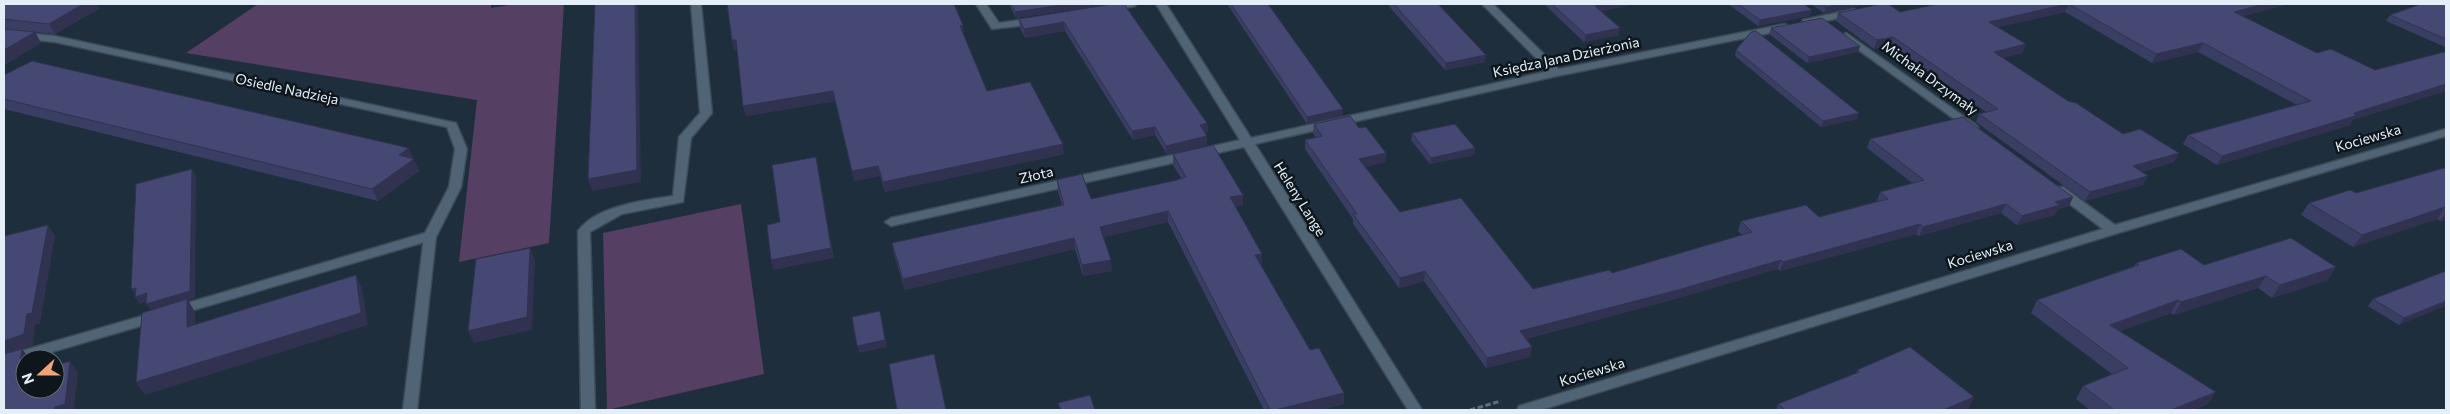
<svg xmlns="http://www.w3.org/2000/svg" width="2450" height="414" viewBox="0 0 2450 414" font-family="Commissioner,sans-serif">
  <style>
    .green { fill: #553f63 }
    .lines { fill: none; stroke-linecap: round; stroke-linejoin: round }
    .lane-casing { stroke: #3c4a57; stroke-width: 3 }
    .street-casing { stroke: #3c4a57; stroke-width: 3 }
    .path { stroke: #5f6d7a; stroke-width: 3; stroke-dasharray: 5.5 2.5; stroke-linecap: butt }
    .lane { fill: #516475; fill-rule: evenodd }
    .street { fill: #516475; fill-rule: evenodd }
    .wall { fill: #3a3e63 }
    .shaded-wall { fill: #303250 }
    .building { fill: #444873; stroke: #303250 }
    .labels { text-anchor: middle; stroke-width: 5; stroke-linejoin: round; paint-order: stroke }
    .street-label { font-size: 14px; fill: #e3eef8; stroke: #0e161c }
  </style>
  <rect width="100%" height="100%" fill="#1e2e3d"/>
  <path class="green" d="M258 4H491V8L515 4H564L549 243 459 262 477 100 186 53Z
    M741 204 764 374 607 410 603 233Z"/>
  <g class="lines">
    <defs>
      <path id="lane" d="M691 4H701L712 113 691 138 683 202 622 214 590 232 595 410H581L578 231C596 206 645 200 673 196L679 137 700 113Z
        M976 4H986L999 23 1035 18 1040 21 1035 24 992 29Z
        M1115 4H1136L1135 6 1108 11 1103 8Z
        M4 31 55 36 456 123 467 149 461 187 435 239 180 314H170L168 311 170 308 425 233 449 187 455 149 447 127 55 42 4 37Z
        M156 312 161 314 163 317 161 320 4 366V356Z"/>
      <path id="street" d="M1156 4H1166L1251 138 1549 71 1482 4H1493L1559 69 1785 24 1790 27 1785 30 1557 76 1255 144 1422 410H1408L1244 147 891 226 885 222 891 218 1240 140Z
        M1854 9 1859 12 1858 14 1807 25 1802 22 1803 20Z
        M1846 33 1976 125 1978 127 1976 129H1968L1842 38 1841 36Z
        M2446 129V136L2118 233 1541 410H1517L1519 406 2103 229 2055 193 2053 190 2055 187H2063L2115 225Z
        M430 232 436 236 417 410H403L424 236Z"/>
    </defs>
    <use href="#lane" class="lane-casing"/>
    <use href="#street" class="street-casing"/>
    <path class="path" d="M1470 410 1501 401"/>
    <use href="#lane" class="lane"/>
    <use href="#street" class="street"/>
  </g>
  <path class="wall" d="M4 4 100 8 55 34 35 32 41 43 4 65Z
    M1009 4H1108L1016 18Z
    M1112 4 1207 123 1208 132 1205 133 1207 145 1167 154 1155 135 1133 140 1065 31 1025 38 1020 28 1019 19Z
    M1227 4H1268L1343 115 1307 124Z
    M1387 4H1438L1485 62 1445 70Z
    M1544 4H1634L1601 11 1619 35 1584 42Z
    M1728 4H1804L1810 16 1758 26Z
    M1811 4H1871L1824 13Z
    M1938 4H2288L2243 16 2317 53 2375 70 2446 53V91L2352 120 2350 125 2217 165 2183 144 2188 135 2297 105 2198 52 2152 63 2065 12 1998 27 2026 44 2022 53 2002 58 2068 101 2123 134 2179 153 2174 162 2141 172 2143 185 2085 201 1976 122 1979 114 1986 112 1890 45 1874 49 1836 21 1838 13 1900 12Z
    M2446 4V47H2445L2386 21 2390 15Z
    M1771 28 1860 46 1858 52 1807 63 1769 34Z
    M964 35 987 91 1064 154 885 192 880 176 854 181 835 101 746 116 743 106 737 49 734 50 732 40Z
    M1736 50 1857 119 1821 127 1735 56Z
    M4 75 413 158 419 171 378 201 4 109Z
    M1314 124 1359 128 1386 153 1385 162 1365 167 1400 212 1533 289 1612 273 1742 235 1738 231 1741 221 1819 217 1877 201 1880 192 1912 183 1867 148 1870 139 2073 197 2069 206 2058 209 2055 215 2017 225 2001 213 1919 236 1916 234 1780 271 1777 269 1675 299 1526 339 1532 347 1530 357 1486 368 1424 281 1399 288 1353 224V219L1305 149V140L1316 138 1313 133Z
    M1412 133 1475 148 1474 155 1430 164 1411 140Z
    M1173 154 1243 195V205L1236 207 1262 265H1261L1310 350 1344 393V404L1320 410H1264L1168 222 1104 237 1112 271 1083 276 1075 249 905 290 894 254 892 243 1062 205 1058 191 1057 180 1091 199 1177 180 1181 178 1173 165Z
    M2446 169V220L2440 221 2437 219 2353 247 2301 215 2309 203 2356 193Z
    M2136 263 2204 265 2336 267 2328 280 2272 298 2258 288 2174 315 2171 313 2120 331 2208 404 2194 410H2090L2076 399 2083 386 2112 374 2031 313 2037 300 2134 266Z
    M2446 271 2399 325 2368 306 2373 299Z
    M1857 370 1974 397 1968 409 1966 410H1776L1778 404 1856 373Z"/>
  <path class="shaded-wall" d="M83 4H97L100 8 55 34 49 24Z
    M635 4H636L638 8 641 182 592 191 588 179Z
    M1068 4H1108L1016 18 1015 12Z
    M1606 4H1634L1594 12 1595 6Z
    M1841 4H1871L1824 13 1826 7Z
    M2069 4 2065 12 1986 30 1989 22Z
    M2264 4H2288L2230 20 2234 12Z
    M1812 10 1810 16 1758 26 1760 20Z
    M1064 22 1065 31 1025 38 1024 29Z
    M963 25 964 35H961L960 26Z
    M1620 28 1619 35 1584 42 1586 35Z
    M35 32 41 43 4 65V50Z
    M1893 37 1890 45 1874 49 1877 40Z
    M732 40H736L739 49 734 50Z
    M2203 43 2198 52 2152 63 2156 54Z
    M2026 44 2022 53 1991 61 1994 52Z
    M1860 46 1858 52 1807 63 1809 57Z
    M1486 55 1485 62 1445 70 1446 63Z
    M2446 84V91L2352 120 2350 125 2217 165 2222 156 2354 113Z
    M833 91 835 101 746 116 743 106Z
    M1343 109V115L1307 124V117Z
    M1859 113 1857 119 1821 127 1823 121Z
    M1207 123 1208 132 1200 134V125Z
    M1155 127V135L1133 140 1132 131Z
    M1207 136V145L1167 154 1166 146Z
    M1063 144 1064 154 885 192 883 182Z
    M409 148 419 171 378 201 372 189 399 155Z
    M1475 148 1474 155 1430 164 1431 158Z
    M1386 153 1385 162 1358 168 1359 159Z
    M2179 153 2174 162 2128 175 2133 166Z
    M816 157 834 258 773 270 771 260Z
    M878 166 880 176 854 181 852 171Z
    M192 169 196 176 195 298 188 300 195 312V340L151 311 146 304Z
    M2148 176 2143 185 2085 201 2090 192Z
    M1243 195V205L1230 208V197Z
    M2073 197 2069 206 2058 209 2055 215 2017 225 2022 216 2055 202Z
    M2006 204 2001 213 1919 236 1923 227Z
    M2445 207 2437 219 2353 247 2362 235Z
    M1168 211V222L1101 238 1100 227Z
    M2446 213V220L2440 221Z
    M1920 224 1916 234 1780 271 1783 262Z
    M48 225 55 236 40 324 35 325 33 346 22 349 30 359H25V387L18 377 4 354V341L27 314Z
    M1074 238 1075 249 905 290 903 279Z
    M530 248 535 260 532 330 474 343 468 331Z
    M1262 254V265L1255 266V255Z
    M1111 260 1112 271 1083 276 1082 265Z
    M1781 260 1777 269 1675 299 1518 341 1520 331Z
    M2336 267 2328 280 2272 298 2280 285Z
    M1425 271 1424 281 1399 288 1400 278Z
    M356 275 362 288 368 325 145 395 136 382Z
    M2266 276 2258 288 2174 315 2181 302Z
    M136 288V296L131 289Z
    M147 293 152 300 140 304 135 297Z
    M2178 300 2171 313 2103 337 2110 325Z
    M2446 301V306L2399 325 2404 318Z
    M880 311 887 347 859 353 857 346Z
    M1532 347 1530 357 1486 368 1487 358Z
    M70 361 78 373 74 410H55Z
    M2216 392 2208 404 2194 410H2171Z
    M1344 393V404L1320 410H1275Z
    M1974 397 1968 409 1966 410H1943Z"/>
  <path class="building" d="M4 4H83L49 24 4 19Z
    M595 4H635L637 170 588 179Z
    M727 4H954L963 25 960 26 987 91 1030 82 1063 144 883 182 878 166 852 171 833 91 743 106 736 40H732Z
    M1011 4H1068L1015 12Z
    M1112 4H1124L1207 123 1200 125 1207 136 1166 146 1155 127 1132 131 1064 22 1024 29 1019 19Z
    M1231 4H1268L1343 109 1307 117Z
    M1394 4H1438L1486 55 1446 63Z
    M1552 4H1606L1595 6 1620 28 1586 35Z
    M1738 4H1804L1812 10 1760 20Z
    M1822 4H1841L1826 7Z
    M1881 4H1888L1900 12 1938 4H2067L1989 22 2026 44 1994 52 2068 101 2076 103 2123 134 2140 129 2179 153 2133 166 2148 176 2090 192 1979 114 1998 109 1893 37 1877 40 1838 13Z
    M2069 4H2264L2234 12 2317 53 2331 49 2375 70 2444 52 2446 53V84L2354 113 2355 116 2222 156 2188 135 2311 101 2203 43 2156 54Z
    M2421 4H2446V39L2390 15Z
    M1822 18 1860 46 1809 57 1771 28Z
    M4 29 35 32 4 50Z
    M1756 31 1859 113 1823 121 1736 50 1751 32Z
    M32 61 409 148 399 155 414 159 372 189 4 99V75Z
    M1350 116 1359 128 1366 127 1386 153 1359 159 1400 212 1461 198 1533 289 1609 270 1612 273 1752 232 1741 221 1806 205 1819 217 1888 199 1880 192 1924 180 1870 139 1963 117 2073 197 2055 202 2060 205 2022 216 2006 204 1923 227 1920 224 1783 262 1781 260 1678 290 1520 331 1532 347 1487 358 1425 271 1400 278 1353 214H1357L1305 140 1322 136 1314 124Z
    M1455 124 1475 148 1431 158 1412 133Z
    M1213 145 1243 195 1230 197 1262 254 1255 255 1310 350 1319 348 1344 393 1275 410H1270L1168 211 1100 227 1111 260 1082 265 1074 238 903 279 892 243 1064 205 1057 180 1082 174 1091 199 1177 180 1186 177 1173 154Z
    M816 157 831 248 771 260 767 225 780 222 772 165Z
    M2444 168 2446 169V208L2445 207 2362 235 2309 203 2350 190 2356 193Z
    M192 169 190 291 146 304 147 293 135 297 136 288 131 289 136 184Z
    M48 225 32 313 27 314 24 334 4 341V236Z
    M2291 238 2336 267 2280 285 2266 276 2181 302 2178 300 2110 325 2216 392 2171 410H2114L2083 386 2128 368 2037 300 2139 265 2136 263 2181 249 2204 265Z
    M530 248 527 317 468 331 476 259Z
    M2446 271V301L2404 318 2373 299Z
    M356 275 361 313 136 382 142 313 187 299V327Z
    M880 311 885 340 857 346 852 317Z
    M1910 347 1974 397 1943 410H1785L1778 404 1859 372 1857 370Z
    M22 349 18 377 25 375V389H55V366L70 361 65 404 55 407V410H4V354Z
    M934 354 946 410H897L889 364Z
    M1090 395 1095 410H1061L1058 403Z"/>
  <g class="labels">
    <g class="street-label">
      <text transform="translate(1566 57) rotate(-12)" y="5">Księdza Jana Dzierżonia</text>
      <text transform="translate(1930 78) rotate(36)" y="5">Michała Drzymały</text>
      <text transform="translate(287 89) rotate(12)" y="5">Osiedle Nadzieja</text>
      <text transform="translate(2368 138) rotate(-16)" y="5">Kociewska</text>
      <text transform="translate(1036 175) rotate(-13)" y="5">Złota</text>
      <text transform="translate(1300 199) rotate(58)" y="5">Heleny Lange</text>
      <text transform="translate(1980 254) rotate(-17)" y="5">Kociewska</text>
      <text transform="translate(1592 372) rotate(-17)" y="5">Kociewska</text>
    </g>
  </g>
  <rect width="2450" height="414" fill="none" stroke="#e3eef8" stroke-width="10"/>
  <g transform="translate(40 374) rotate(249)"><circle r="24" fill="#0e161c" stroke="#636c74"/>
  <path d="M0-4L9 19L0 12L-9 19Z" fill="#efa378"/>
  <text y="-8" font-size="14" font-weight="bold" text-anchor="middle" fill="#e3eef8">N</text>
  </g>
</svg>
